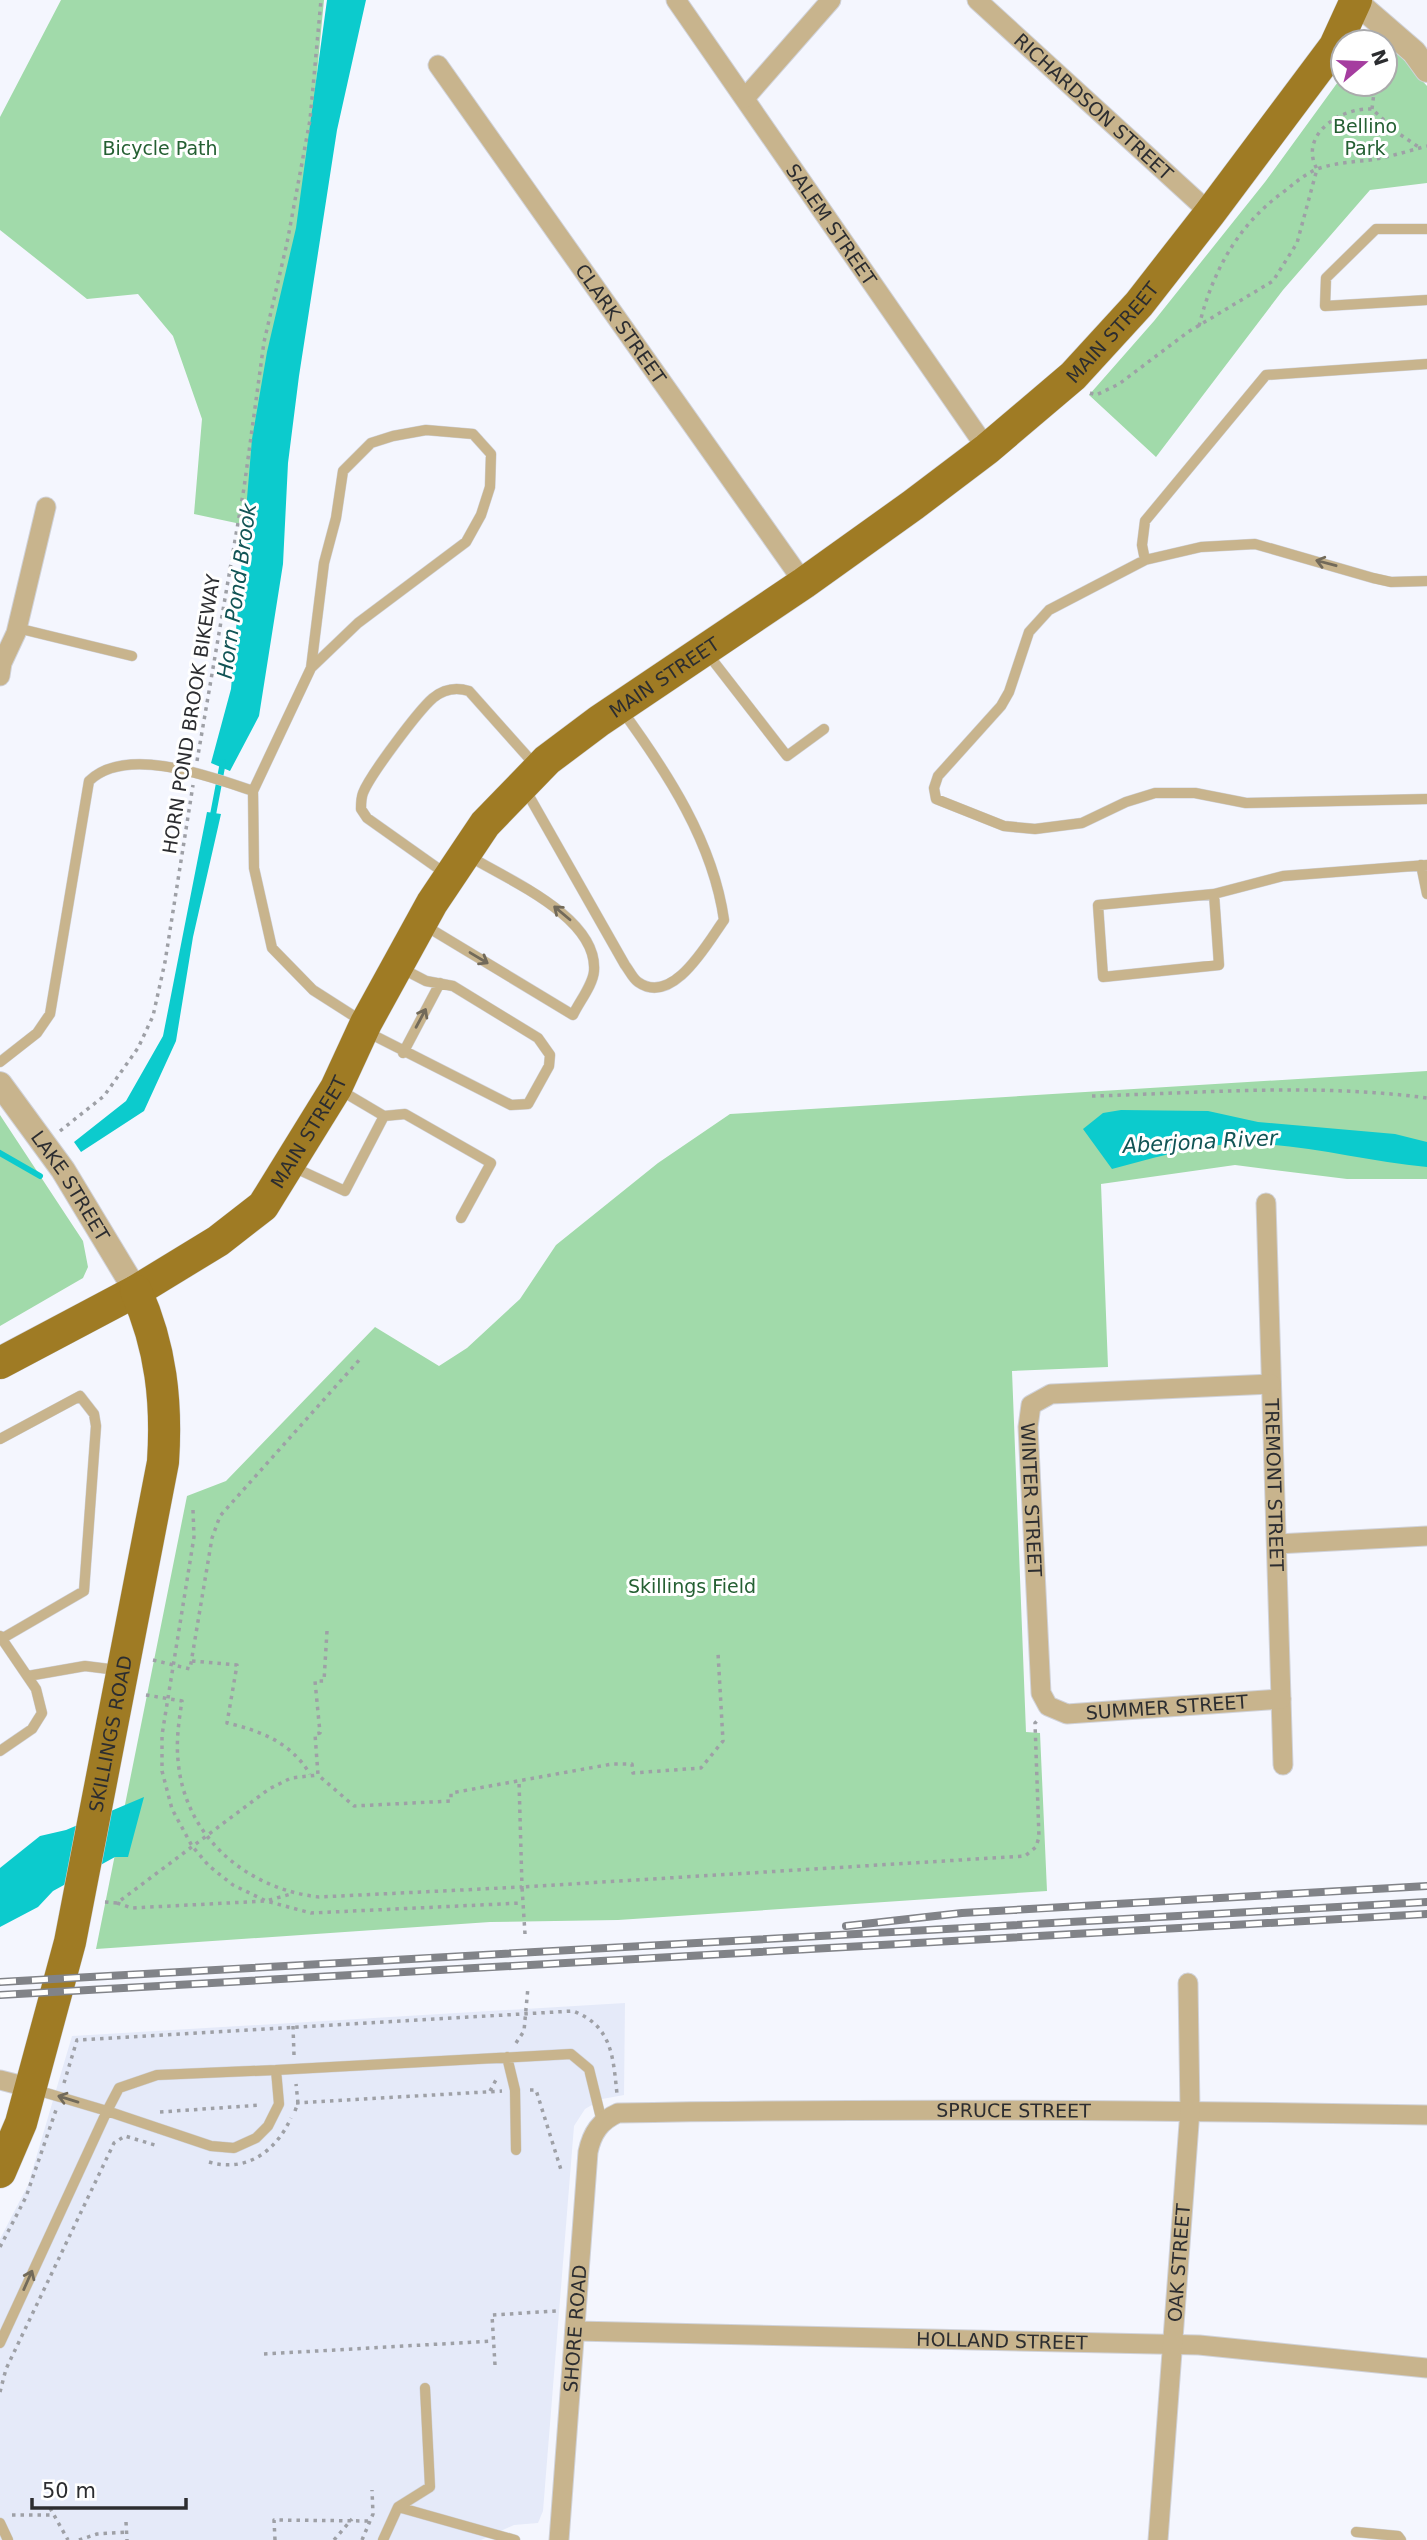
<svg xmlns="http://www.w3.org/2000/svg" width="1427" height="2540" viewBox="0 0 1427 2540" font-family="'DejaVu Sans',sans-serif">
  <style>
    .built { fill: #e5eaf9 }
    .green { fill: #a1daaa }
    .water { fill: #0ccbcd }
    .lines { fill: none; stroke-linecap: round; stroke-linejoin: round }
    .stream { stroke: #0ccbcd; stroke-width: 6 }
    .service-casing { stroke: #d0d2d9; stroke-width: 11 }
    .minor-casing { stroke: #d0d2d9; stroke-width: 21 }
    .tertiary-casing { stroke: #d0d2d9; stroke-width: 26 }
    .primary-casing { stroke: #d0d2d9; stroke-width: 33 }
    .path { stroke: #9ea0a6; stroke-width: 3.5; stroke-dasharray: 3.5 5; stroke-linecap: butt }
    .service { stroke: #c8b48d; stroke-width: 10 }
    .minor { stroke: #c8b48d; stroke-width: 19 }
    .tertiary { stroke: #c8b48d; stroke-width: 24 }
    .primary { stroke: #9f7b24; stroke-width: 32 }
    .rail-casing { stroke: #818388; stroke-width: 8 }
    .rail { stroke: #fff; stroke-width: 5; stroke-dasharray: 16; stroke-linecap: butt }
    .oneway { stroke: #726a5a }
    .labels { text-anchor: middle; stroke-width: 6; stroke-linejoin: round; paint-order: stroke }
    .street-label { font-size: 19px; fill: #2c2d30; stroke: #fff }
    .park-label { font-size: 19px; fill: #256033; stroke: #fff }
    .water-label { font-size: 21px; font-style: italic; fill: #115455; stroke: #fff }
  </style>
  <rect width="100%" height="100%" fill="#f4f6fe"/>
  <path class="built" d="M625 2003 624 2095 602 2099 585 2109 574 2126 543 2511 538 2523 514 2525 481 2540H0V2239L28 2185 72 2036Z"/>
  <path class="green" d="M61 0H324L297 282 279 532 194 514 202 419 173 336 138 294 87 299 0 230V117Z
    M1385 46 1396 51 1427 86V183L1370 190 1283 290 1156 457 1089 395 1154 321 1265 182 1343 75V84H1385Z
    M1427 1071V1179H1347L1235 1165 1101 1184 1108 1367 1012 1371 1026 1732 1040 1733 1047 1891 618 1920 490 1922 96 1949 187 1496 226 1481 375 1327 439 1366 467 1348 520 1299 556 1245 658 1163 730 1114Z
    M0 1115 83 1241 88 1267 83 1278 0 1326Z"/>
  <path class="water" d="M327 0H366L337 130 299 376 288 463 283 564 259 716 230 771 211 763 231 689 252 439 267 352 296 228Z
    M207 812 221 814 193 937 176 1041 144 1111 81 1152 74 1142 126 1101 163 1036Z
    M1121 1110 1208 1111 1258 1122 1395 1134 1427 1142V1167C1371 1162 1315 1147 1261 1144 1210 1141 1161 1156 1112 1169L1083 1129 1103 1113Z
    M144 1797 128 1857H115L53 1891 38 1907 0 1927V1868L40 1836 66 1830Z"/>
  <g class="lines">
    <path class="stream" d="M212 820 223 762
      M0 1153 40 1176"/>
    <defs>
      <path id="service" d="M1427 229H1376L1326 278 1325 306 1427 300
        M1145 560 1142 545 1145 521 1266 375 1427 364
        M1427 581 1391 582 1373 578 1255 544 1201 547 1145 560 1049 610 1029 632 1009 692 1001 706 938 776 934 788 936 799 1004 826 1035 829 1082 823 1126 802 1155 793H1195L1246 803 1427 799
        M17 628 132 656
        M707 653 787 756 824 729
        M311 668 324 563 336 518 343 471 371 443 393 436 426 430 473 434 491 454 490 487 481 515 466 542 358 623 311 668 253 791 254 868 272 948 313 990 363 1022
        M525 789 625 965C629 970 633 979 638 982 673 1007 708 942 724 920 713 842 667 772 621 709
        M1421 865 1427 894
        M446 874 367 818 361 809C361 803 361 798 363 793 370 775 418 711 433 698 444 689 456 687 469 691L535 765
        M1214 894 1219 965 1103 977 1098 905 1214 894 1283 876 1427 865
        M424 925 573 1015C579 1002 593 985 594 971 598 917 508 880 469 856
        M367 1032 511 1105 528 1104 549 1066 550 1055 538 1038 453 986 426 981 399 967
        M403 1053 440 983
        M0 1062 37 1033 50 1014 89 781C126 745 209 776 253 791
        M340 1090 384 1116
        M293 1167 345 1191 384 1116 405 1114 491 1163 461 1218
        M0 1439 80 1396 94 1414 96 1426 84 1591 3 1638
        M28 1676 85 1666 117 1670
        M0 1751 32 1729 42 1713 36 1689 0 1636
        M507 2057 515 2090 516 2150
        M276 2070 279 2104 268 2126 256 2138 234 2148 211 2146 107 2111 119 2088 157 2075Z
        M276 2070 571 2054 589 2069 602 2122
        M0 2343 107 2111 33 2089
        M398 2507 515 2540
        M0 2523 8 2540
        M1356 2532 1398 2536 1401 2540
        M383 2540 398 2507 430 2487 425 2388"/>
      <g id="minor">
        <path id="s1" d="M676 0 987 449"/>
        <path id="s2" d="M977 0 1210 213"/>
        <path id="s3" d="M438 65 804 583"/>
        <path d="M745 98 831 0"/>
        <path d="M0 676 2 663 16 633 46 507"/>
        <path id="s4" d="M1266 1203 1283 1765"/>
        <path id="s5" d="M1271 1384 1051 1394 1031 1405 1028 1427 1041 1693 1048 1706 1067 1714 1281 1699"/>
        <path d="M1277 1544 1427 1536"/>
        <path d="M0 2080 31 2088"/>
        <path id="s6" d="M575 2331 1199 2345 1427 2368"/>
        <path id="s7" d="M559 2540 588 2152C592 2133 600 2121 618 2113 888 2108 1158 2110 1427 2115"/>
        <path id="s8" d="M1158 2540 1190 2110 1188 1983"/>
      </g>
      <g id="tertiary">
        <path d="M1356 2 1414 52 1427 70"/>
        <path id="s9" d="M0 1084 63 1170 136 1291"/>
      </g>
      <g id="primary">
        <path id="s10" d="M0 1363 136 1291 218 1241 263 1206 336 1088 366 1023 432 903 485 824 547 760 599 721 804 583 913 505 987 449 1073 376 1139 304 1210 213 1335 46 1356 0"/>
        <path id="s11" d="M0 2172 21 2123 70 1942 163 1462C167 1402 161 1347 136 1291"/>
      </g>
    </defs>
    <use href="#service" class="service-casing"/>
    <use href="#minor" class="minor-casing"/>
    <use href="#tertiary" class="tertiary-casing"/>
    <use href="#primary" class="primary-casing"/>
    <path class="path" d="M1372 109 1375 84
      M1199 326C1212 273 1237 226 1282 193 1294 184 1303 175 1317 169 1334 163 1352 162 1370 160 1390 157 1408 151 1427 146
      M1090 393 1096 395 1119 384 1188 332 1273 281 1297 243 1317 169C1298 135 1341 107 1372 109L1398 133 1420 148
      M197 761 244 488 264 342 287 243 310 120 321 0
      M1092 1096C1203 1093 1316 1083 1427 1098
      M60 1131 104 1096 138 1048 153 1016 165 962 193 785
      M193 1510 194 1537 162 1735V1771L172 1809 192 1846 209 1866 233 1885 266 1901 311 1913 522 1903
      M327 1631 324 1681H315L320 1733 315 1734 318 1775 354 1806 451 1801V1793L612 1764H632L633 1773 701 1768 723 1741 718 1653
      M153 1660 190 1669 212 1538 220 1516 361 1358
      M192 1661 237 1665 227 1723C262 1731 291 1743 310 1774
      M146 1695 182 1701C179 1720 176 1740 178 1760 184 1836 246 1889 319 1897L522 1887 519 1781
      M105 1902 117 1903 269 1789 291 1778 318 1775
      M117 1903 132 1908 266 1901 291 1894
      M525 1934 522 1887 1025 1856 1036 1847 1039 1837 1035 1723 1038 1720
      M293 2026 294 2055
      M516 2043 524 2031 528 1987
      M64 2083 77 2040 573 2011C612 2026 613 2056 617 2094
      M530 2090H536L562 2173
      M490 2091 497 2078
      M296 2103 502 2091
      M295 2111 298 2103 296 2084
      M160 2112 261 2105
      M209 2162C247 2173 276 2151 291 2118
      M0 2247 26 2197 56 2110
      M264 2354 493 2341
      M495 2365 492 2315 556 2311
      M0 2392 6 2369 114 2143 125 2136 158 2146
      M50 2508 68 2540
      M12 2515H51
      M126 2522 127 2540
      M79 2540 97 2534 127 2532
      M275 2540 274 2520 371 2521
      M334 2540 352 2519
      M362 2540 373 2514 372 2490"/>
    <use href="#service" class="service"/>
    <use href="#minor" class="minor"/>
    <use href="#tertiary" class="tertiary"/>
    <use href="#primary" class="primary"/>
    <defs>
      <path id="rail" d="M846 1926 962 1913 1427 1886
        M0 1982 1427 1902
        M0 1995 1427 1914"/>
    </defs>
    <use href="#rail" class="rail-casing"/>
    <use href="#rail" class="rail"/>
  </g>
  <defs><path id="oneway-shaft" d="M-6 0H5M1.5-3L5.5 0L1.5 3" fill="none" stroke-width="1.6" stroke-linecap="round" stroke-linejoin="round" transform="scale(1.75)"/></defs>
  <g class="oneway">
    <use href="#oneway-shaft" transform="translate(1326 563) rotate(-165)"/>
    <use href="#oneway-shaft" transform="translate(562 913) rotate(-140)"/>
    <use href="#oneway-shaft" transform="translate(479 958) rotate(31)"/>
    <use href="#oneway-shaft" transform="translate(421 1018) rotate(-62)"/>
    <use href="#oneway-shaft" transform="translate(68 2099) rotate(-163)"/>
    <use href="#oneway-shaft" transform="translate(28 2280) rotate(-66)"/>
  </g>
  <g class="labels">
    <g class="street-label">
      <text dy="7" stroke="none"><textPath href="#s2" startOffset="158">RICHARDSON STREET</textPath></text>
      <text dy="7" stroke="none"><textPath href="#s1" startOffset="273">SALEM STREET</textPath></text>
      <text dy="7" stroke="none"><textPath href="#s3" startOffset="317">CLARK STREET</textPath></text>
      <text dy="7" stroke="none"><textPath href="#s10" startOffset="1549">MAIN STREET</textPath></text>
      <text dy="7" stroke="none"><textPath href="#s10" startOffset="982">MAIN STREET</textPath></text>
      <text transform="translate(191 714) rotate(-81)" y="7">HORN POND BROOK BIKEWAY</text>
      <text dy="7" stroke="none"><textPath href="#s10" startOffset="394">MAIN STREET</textPath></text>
      <text dy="7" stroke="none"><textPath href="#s9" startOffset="124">LAKE STREET</textPath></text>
      <text dy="7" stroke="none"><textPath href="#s4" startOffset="282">TREMONT STREET</textPath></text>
      <text dy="7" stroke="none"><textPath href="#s5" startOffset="338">WINTER STREET</textPath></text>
      <text dy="7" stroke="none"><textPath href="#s5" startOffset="667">SUMMER STREET</textPath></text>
      <text dy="7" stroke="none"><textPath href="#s11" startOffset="453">SKILLINGS ROAD</textPath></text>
      <text dy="7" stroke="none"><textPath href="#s7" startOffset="836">SPRUCE STREET</textPath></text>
      <text dy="7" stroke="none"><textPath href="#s8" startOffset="278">OAK STREET</textPath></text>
      <text dy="7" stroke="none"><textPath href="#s7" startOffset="212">SHORE ROAD</textPath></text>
      <text dy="7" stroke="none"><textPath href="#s6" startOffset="427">HOLLAND STREET</textPath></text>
    </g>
    <g class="park-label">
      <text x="1365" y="133">Bellino<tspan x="1365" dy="22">Park</tspan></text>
      <text x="160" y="155">Bicycle Path</text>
      <text x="692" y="1593">Skillings Field</text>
    </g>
    <g class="water-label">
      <text transform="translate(237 591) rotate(-82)" y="7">Horn Pond Brook</text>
      <text transform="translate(1200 1142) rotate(-3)" y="7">Aberjona River</text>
    </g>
  </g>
  <g transform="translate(1364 63) rotate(71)"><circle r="33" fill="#ffffff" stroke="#ababac" stroke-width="2"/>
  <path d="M0-5L12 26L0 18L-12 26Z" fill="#a53d9f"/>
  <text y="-10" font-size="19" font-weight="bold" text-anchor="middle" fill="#2c2d30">N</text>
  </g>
  <path d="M32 2498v10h154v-10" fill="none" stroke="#2c2d30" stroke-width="3.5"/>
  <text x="42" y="2498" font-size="21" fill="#2c2d30" stroke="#ffffff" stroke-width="5" paint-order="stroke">50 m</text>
</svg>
